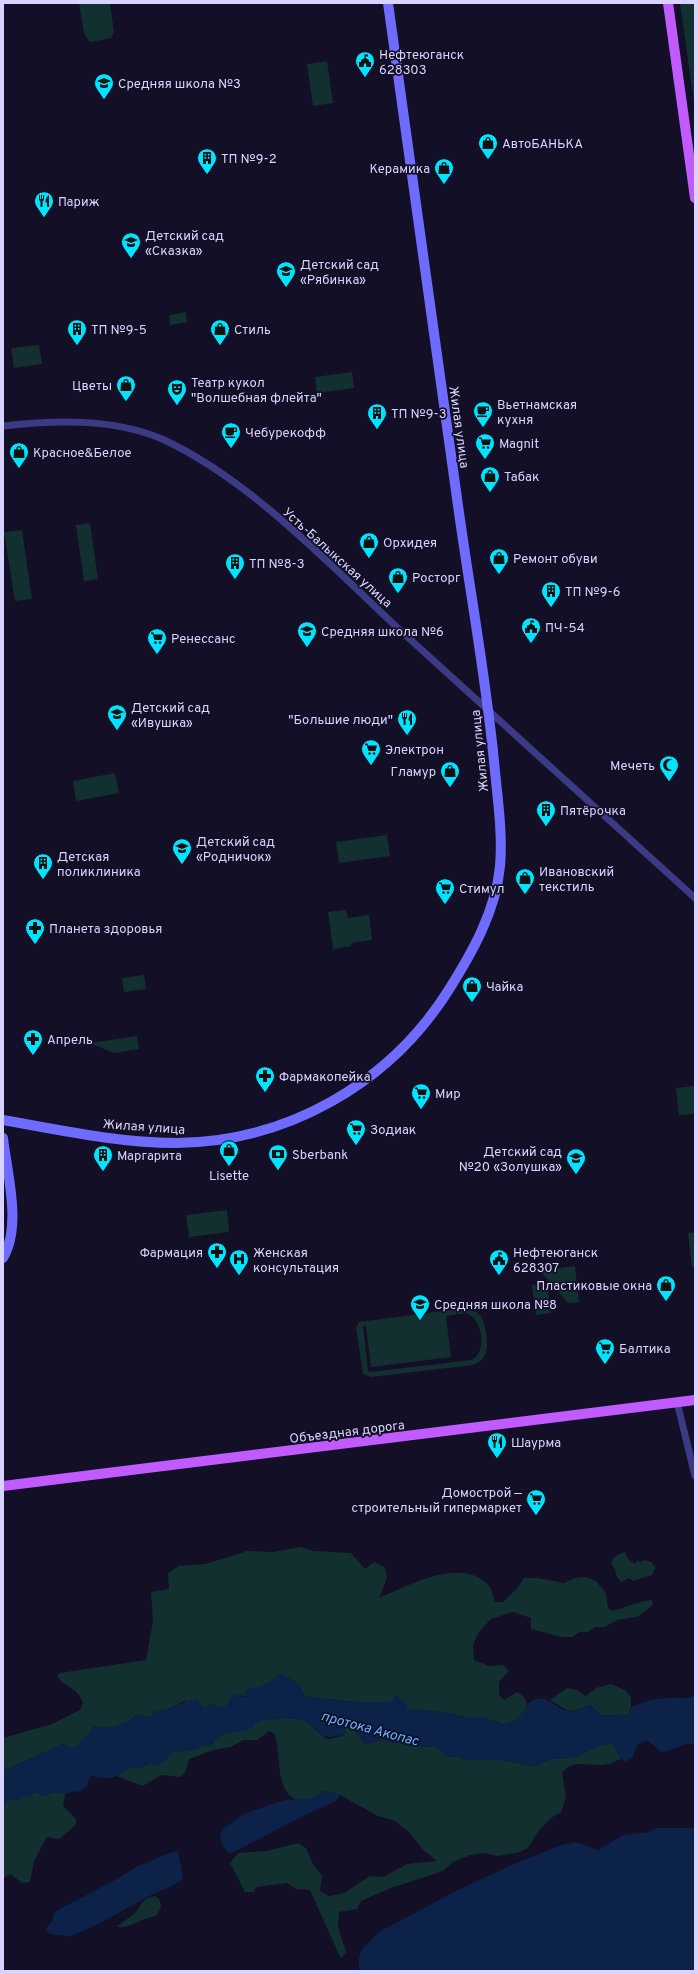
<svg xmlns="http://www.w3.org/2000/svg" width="698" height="1974" viewBox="0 0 698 1974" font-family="Overpass,sans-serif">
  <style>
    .green { fill: #12302f; fill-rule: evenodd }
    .water { fill: #0c2248 }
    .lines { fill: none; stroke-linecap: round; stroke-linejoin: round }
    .street { stroke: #3d3a85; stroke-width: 7 }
    .secondary { stroke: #6f6bff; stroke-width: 10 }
    .primary { stroke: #c25bff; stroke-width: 10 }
    .labels { text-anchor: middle; stroke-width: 3.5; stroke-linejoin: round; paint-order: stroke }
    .poi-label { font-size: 13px; fill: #d9d4ff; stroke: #130f26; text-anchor: start }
    .street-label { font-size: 13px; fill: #d9d4ff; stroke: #130f26 }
    .water-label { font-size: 14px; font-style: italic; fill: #62b6ff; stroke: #130f26 }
  </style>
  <rect width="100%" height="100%" fill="#130f26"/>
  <path class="green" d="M79 3H110L114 32 111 38 91 42 88 40 84 33Z
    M680 3H695V110Z
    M327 61 333 103 313 106 307 64Z
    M186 312 187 322 170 325 169 315Z
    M39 345 42 364 14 368 11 348Z
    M352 372 354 388 317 393 315 377Z
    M90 523 98 579 84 581 76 525Z
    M22 530 32 599 15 601 4 532Z
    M115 773 119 793 76 801 73 781Z
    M387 835 390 856 339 863 336 842Z
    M346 910 348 918 369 915 372 940 351 943V946L333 949 328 912Z
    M144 975 146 989 124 992 122 978Z
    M137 1036 139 1049 114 1053 90 1043Z
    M695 1086V1114L679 1115 676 1088Z
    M227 1210 229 1232 189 1237 186 1215Z
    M695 1232V1267H692L688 1233Z
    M575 1266 579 1302 568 1303 540 1271Z
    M547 1283 551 1313 536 1315 532 1285Z
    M466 1308C471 1309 476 1311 480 1315 486 1323 489 1346 485 1355 482 1361 478 1363 473 1365L371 1377 363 1374 356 1328 359 1322ZM466 1313C483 1318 488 1353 471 1360L371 1372 368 1371 363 1326H366L371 1367 451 1357 446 1316Z
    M301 1547 313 1551 351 1553 365 1569 374 1562 385 1567 387 1578 379 1598C407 1586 462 1556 488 1585 492 1589 493 1597 495 1602H503L518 1587 524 1578H538L564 1583 575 1578 585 1577 596 1581 606 1593 608 1608 612 1611C626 1608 638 1601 652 1600L653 1605 637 1617 617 1620 605 1627H595L588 1632H580L572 1637H561L531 1629V1618L513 1612 491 1619 478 1633 473 1645 474 1660 489 1666 503 1665 509 1671 499 1682V1695L504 1700 517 1692 524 1697 527 1704C522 1717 517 1722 504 1725L496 1721 480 1717H464L438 1711 407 1710 391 1702H356L307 1697 302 1692 274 1680 261 1687 247 1690 246 1696 233 1695 227 1706 220 1708 214 1704 204 1708 184 1701 165 1711H155L151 1718 136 1715C125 1726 109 1731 94 1726 91 1735 83 1737 78 1745L70 1748 63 1744 3 1771V1738L52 1724 80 1710 83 1703C77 1686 66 1689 57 1676L60 1673 146 1660 153 1622 151 1592 169 1589 168 1573 179 1566 206 1564 247 1551 273 1552Z
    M625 1552 628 1559 635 1564 638 1560 641 1563V1561L645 1560 651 1562 655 1567 652 1575 633 1581 629 1578 621 1582 616 1575 615 1569 611 1564C613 1558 617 1554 625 1552Z
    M611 1684 625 1690 631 1697V1708L628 1714 623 1716 600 1715 591 1705 576 1710 568 1711 550 1700 567 1688 577 1690 586 1696 596 1688Z
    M286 1718 305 1720 325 1738 329 1739 345 1735V1727C355 1726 359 1735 363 1743L368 1744 382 1739 394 1743H411L426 1747 435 1746 447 1756 459 1757 465 1760 495 1759 534 1766 554 1758 562 1759 580 1755 595 1747 612 1743 621 1759C617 1760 613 1763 609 1764 592 1768 574 1757 562 1773L566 1798 561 1812 551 1818 539 1830 528 1848 517 1853 497 1856 485 1853 470 1855 453 1862 443 1871 391 1888 361 1901 357 1909 339 1912 338 1927 346 1952 341 1959 310 1890 296 1889 287 1883 256 1887 254 1892H245L230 1863 238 1853 267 1851 298 1843 306 1848 313 1864 322 1876 320 1891 329 1896 344 1893 370 1876 383 1877 407 1864 437 1861 423 1850 409 1832 395 1821 378 1816 340 1795 325 1791 311 1799 297 1801C294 1798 289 1796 287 1792 276 1778 281 1750 274 1733L269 1731 257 1740H243L231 1747 214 1750 189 1759 185 1773 180 1777 161 1775 143 1786 116 1776C124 1769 129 1766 141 1768L150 1763 164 1762 173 1751C187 1752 199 1745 212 1744L216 1738 227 1732H238L263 1720Z
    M37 1792 41 1796 56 1792 65 1794 63 1806 76 1819V1825L59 1839 47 1837 34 1861 30 1882 22 1883 10 1874 4 1878 3 1882V1807L7 1800H19L21 1796Z
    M155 1896 159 1899 161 1907 156 1916C142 1917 131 1929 117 1927 122 1922 132 1916 136 1912 143 1902 142 1899 155 1896Z"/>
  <path class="water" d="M280 1673 302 1686V1692L307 1697 356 1702H391L396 1694 406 1703 408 1710 438 1711 464 1717H480L496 1721 504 1725C527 1720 521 1703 536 1699 549 1696 555 1707 567 1711 576 1713 583 1706 591 1705L600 1715 623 1716 628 1714 631 1708C642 1701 654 1699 667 1698 677 1697 686 1700 695 1695V1744C683 1742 674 1751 661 1752L648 1741C637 1742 636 1748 633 1757L625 1762 621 1759 612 1743 595 1747 580 1755 562 1759 554 1758 534 1766 495 1759 465 1760 459 1757 447 1756 435 1746 426 1747 411 1743H394L382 1739 368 1744 363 1743C359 1735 355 1726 345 1727V1735L343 1737 339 1735C319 1742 321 1729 305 1721 298 1717 264 1718 257 1723 254 1725 254 1728 250 1729 239 1733 228 1731 218 1737 214 1739 213 1743 210 1746L204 1745 193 1751 187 1750 183 1752 173 1751 164 1762 155 1766 150 1763 141 1768C121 1765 125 1775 111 1778 105 1779 97 1777 91 1776L86 1787 81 1791 72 1792 65 1794 56 1792 41 1796 37 1792H34L30 1797 22 1796 19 1800H7L3 1807V1771L63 1744 70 1748 78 1745C83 1737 91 1734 94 1726 109 1731 125 1726 136 1715L151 1718 155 1711C170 1711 182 1701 197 1699L204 1708 214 1704 220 1708 227 1706 233 1695 238 1693 241 1697 246 1696 247 1690C260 1687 271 1684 280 1673Z
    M325 1791 340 1795 336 1801 307 1814 230 1854 222 1845 220 1835 225 1827 246 1813 285 1800 311 1799Z
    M656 1828H695V1971H359V1958L362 1949 379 1932 456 1891 518 1862 559 1846 576 1842 598 1850 623 1835 649 1832Z
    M178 1850 183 1879C172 1887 160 1891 147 1897 121 1912 96 1926 69 1937 61 1934 55 1936 48 1933L46 1928 53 1920V1914L58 1910 115 1880 138 1866Z"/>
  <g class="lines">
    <path class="street" d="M3 426C54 420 113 418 162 439 250 479 331 566 402 632 499 721 598 809 695 898
      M677 1402 695 1476"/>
    <path class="secondary" d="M3 1120C60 1130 118 1143 176 1143 287 1142 389 1084 448 991 472 953 496 911 500 866 503 832 497 795 494 761 485 670 468 581 456 491 432 328 411 165 388 3
      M3 1138C7 1173 22 1226 3 1258"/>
    <path class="primary" d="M668 3 695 198
      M3 1486 695 1400"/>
  </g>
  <defs>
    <symbol id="civic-pin" viewBox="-11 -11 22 30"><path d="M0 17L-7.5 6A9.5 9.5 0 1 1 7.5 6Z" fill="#00e5ff" stroke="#130f26"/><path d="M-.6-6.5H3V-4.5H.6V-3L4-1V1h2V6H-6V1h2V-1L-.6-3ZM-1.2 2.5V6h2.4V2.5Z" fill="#111"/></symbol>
    <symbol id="school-pin" viewBox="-11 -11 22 30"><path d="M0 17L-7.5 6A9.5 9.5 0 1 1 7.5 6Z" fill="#00e5ff" stroke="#130f26"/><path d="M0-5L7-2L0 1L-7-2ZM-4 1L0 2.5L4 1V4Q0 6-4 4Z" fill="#111"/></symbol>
    <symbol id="shop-pin" viewBox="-11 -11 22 30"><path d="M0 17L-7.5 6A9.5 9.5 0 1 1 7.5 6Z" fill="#00e5ff" stroke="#130f26"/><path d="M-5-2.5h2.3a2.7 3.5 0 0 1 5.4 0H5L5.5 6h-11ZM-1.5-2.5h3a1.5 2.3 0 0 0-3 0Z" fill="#111"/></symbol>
    <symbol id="building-pin" viewBox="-11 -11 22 30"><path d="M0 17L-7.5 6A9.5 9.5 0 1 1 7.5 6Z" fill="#00e5ff" stroke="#130f26"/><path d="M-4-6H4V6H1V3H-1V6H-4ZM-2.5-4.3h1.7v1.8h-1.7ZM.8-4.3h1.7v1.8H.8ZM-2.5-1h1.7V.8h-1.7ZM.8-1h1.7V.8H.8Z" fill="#111"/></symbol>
    <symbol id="restaurant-pin" viewBox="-11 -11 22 30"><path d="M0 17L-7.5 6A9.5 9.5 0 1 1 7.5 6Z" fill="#00e5ff" stroke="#130f26"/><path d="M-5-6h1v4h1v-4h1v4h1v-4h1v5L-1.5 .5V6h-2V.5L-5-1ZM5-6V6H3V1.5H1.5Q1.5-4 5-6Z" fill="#111"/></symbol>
    <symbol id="theatre-pin" viewBox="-11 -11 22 30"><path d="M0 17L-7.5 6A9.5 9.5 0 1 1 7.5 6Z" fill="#00e5ff" stroke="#130f26"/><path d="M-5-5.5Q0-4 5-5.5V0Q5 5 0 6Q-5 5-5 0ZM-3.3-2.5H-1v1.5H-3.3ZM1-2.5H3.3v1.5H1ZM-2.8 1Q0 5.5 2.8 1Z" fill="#111"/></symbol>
    <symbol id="cafe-pin" viewBox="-11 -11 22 30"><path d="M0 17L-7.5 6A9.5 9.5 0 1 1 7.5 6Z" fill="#00e5ff" stroke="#130f26"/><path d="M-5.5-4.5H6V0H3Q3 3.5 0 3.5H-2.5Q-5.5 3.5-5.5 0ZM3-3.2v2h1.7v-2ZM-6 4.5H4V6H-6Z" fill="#111"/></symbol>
    <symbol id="supermarket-pin" viewBox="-11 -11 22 30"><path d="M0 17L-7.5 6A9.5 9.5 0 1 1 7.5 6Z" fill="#00e5ff" stroke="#130f26"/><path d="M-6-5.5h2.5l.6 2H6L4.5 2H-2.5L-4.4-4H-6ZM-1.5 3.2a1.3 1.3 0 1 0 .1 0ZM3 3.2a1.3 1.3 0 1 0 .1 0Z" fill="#111"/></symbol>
    <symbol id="mosque-pin" viewBox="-11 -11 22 30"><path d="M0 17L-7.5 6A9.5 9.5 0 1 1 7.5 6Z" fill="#00e5ff" stroke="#130f26"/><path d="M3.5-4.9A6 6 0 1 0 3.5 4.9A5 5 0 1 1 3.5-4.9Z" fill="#111"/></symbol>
    <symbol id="pharmacy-pin" viewBox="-11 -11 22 30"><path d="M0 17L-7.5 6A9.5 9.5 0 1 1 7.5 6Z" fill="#00e5ff" stroke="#130f26"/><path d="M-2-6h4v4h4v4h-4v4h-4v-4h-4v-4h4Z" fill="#111"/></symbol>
    <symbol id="bank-pin" viewBox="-11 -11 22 30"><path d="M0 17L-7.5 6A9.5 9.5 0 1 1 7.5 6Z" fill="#00e5ff" stroke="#130f26"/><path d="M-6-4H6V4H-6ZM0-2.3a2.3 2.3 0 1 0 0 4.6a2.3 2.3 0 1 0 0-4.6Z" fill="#111"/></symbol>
    <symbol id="hospital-pin" viewBox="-11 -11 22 30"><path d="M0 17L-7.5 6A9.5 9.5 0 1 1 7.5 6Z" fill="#00e5ff" stroke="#130f26"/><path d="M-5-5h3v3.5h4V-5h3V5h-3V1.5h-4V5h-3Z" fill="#111"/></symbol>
  </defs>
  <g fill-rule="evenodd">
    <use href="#civic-pin" x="354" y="50" width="22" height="30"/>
    <use href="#school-pin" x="93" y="72" width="22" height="30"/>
    <use href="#shop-pin" x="477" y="132" width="22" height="30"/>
    <use href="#building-pin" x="196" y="147" width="22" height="30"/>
    <use href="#shop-pin" x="433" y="157" width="22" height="30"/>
    <use href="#restaurant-pin" x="33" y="190" width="22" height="30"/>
    <use href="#school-pin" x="120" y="231" width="22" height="30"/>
    <use href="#school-pin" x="275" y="260" width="22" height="30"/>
    <use href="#building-pin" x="66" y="318" width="22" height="30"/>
    <use href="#shop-pin" x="209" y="318" width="22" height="30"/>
    <use href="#shop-pin" x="115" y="374" width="22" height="30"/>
    <use href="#theatre-pin" x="166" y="378" width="22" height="30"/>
    <use href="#cafe-pin" x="472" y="400" width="22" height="30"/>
    <use href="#building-pin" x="366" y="402" width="22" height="30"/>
    <use href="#cafe-pin" x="220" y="421" width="22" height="30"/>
    <use href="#supermarket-pin" x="474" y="432" width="22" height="30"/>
    <use href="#shop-pin" x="8" y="441" width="22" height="30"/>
    <use href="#shop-pin" x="479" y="465" width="22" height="30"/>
    <use href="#shop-pin" x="358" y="531" width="22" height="30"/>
    <use href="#shop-pin" x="488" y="547" width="22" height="30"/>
    <use href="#building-pin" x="224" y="552" width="22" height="30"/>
    <use href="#shop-pin" x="387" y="566" width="22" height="30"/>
    <use href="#building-pin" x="540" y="580" width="22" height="30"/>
    <use href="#civic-pin" x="520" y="616" width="22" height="30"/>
    <use href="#school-pin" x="296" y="620" width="22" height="30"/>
    <use href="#supermarket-pin" x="146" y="627" width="22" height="30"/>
    <use href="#school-pin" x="106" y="703" width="22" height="30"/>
    <use href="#restaurant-pin" x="396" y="708" width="22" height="30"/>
    <use href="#supermarket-pin" x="360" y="738" width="22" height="30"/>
    <use href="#mosque-pin" x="658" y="754" width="22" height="30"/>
    <use href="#shop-pin" x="439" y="760" width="22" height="30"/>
    <use href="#building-pin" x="535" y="799" width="22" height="30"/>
    <use href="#school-pin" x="171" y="837" width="22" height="30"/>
    <use href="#building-pin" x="32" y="852" width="22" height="30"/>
    <use href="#shop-pin" x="514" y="867" width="22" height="30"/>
    <use href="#supermarket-pin" x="434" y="877" width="22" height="30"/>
    <use href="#pharmacy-pin" x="24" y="917" width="22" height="30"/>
    <use href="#shop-pin" x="461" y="975" width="22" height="30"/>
    <use href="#pharmacy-pin" x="22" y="1028" width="22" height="30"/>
    <use href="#pharmacy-pin" x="254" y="1065" width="22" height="30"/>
    <use href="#supermarket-pin" x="410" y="1082" width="22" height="30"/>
    <use href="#supermarket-pin" x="345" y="1118" width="22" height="30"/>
    <use href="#shop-pin" x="218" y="1139" width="22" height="30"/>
    <use href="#bank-pin" x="267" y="1143" width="22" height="30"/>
    <use href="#building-pin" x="92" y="1144" width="22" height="30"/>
    <use href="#school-pin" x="565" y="1147" width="22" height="30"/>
    <use href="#pharmacy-pin" x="206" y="1241" width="22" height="30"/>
    <use href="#hospital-pin" x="228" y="1248" width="22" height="30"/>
    <use href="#civic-pin" x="488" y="1248" width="22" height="30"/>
    <use href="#shop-pin" x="655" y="1274" width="22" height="30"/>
    <use href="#school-pin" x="409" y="1293" width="22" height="30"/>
    <use href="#supermarket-pin" x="594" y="1337" width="22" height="30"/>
    <use href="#restaurant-pin" x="486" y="1431" width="22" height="30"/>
    <use href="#supermarket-pin" x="525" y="1488" width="22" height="30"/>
  </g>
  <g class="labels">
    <g class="poi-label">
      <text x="379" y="59">Нефтеюганск<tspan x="379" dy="15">628303</tspan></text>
      <text x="118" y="88">Средняя школа №3</text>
      <text x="502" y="148">АвтоБАНЬКА</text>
      <text x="221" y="163">ТП №9-2</text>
      <text x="430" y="173" text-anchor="end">Керамика</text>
      <text x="58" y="206">Париж</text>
      <text x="145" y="240">Детский сад<tspan x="145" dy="15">«Сказка»</tspan></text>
      <text x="300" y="269">Детский сад<tspan x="300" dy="15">«Рябинка»</tspan></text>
      <text x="91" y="334">ТП №9-5</text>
      <text x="234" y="334">Стиль</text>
      <text x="191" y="387">Театр кукол<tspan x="191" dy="15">"Волшебная флейта"</tspan></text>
      <text x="112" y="390" text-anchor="end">Цветы</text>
      <text x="497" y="409">Вьетнамская<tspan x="497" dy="15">кухня</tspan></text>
      <text x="391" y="418">ТП №9-3</text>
      <text x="245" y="437">Чебурекофф</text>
      <text x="499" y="448">Magnit</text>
      <text x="33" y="457">Красное&amp;Белое</text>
      <text x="504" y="481">Табак</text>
      <text x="383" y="547">Орхидея</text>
      <text x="513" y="563">Ремонт обуви</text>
      <text x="249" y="568">ТП №8-3</text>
      <text x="412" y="582">Росторг</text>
      <text x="565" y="596">ТП №9-6</text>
      <text x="545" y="632">ПЧ-54</text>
      <text x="321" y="636">Средняя школа №6</text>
      <text x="171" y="643">Ренессанс</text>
      <text x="131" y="712">Детский сад<tspan x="131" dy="15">«Ивушка»</tspan></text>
      <text x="393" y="724" text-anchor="end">"Большие люди"</text>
      <text x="385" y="754">Электрон</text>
      <text x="655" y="770" text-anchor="end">Мечеть</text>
      <text x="436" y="776" text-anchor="end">Гламур</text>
      <text x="560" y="815">Пятёрочка</text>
      <text x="196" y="846">Детский сад<tspan x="196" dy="15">«Родничок»</tspan></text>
      <text x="57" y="861">Детская<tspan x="57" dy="15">поликлиника</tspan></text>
      <text x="539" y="876">Ивановский<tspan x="539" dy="15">текстиль</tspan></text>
      <text x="459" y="893">Стимул</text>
      <text x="49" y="933">Планета здоровья</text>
      <text x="486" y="991">Чайка</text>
      <text x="47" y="1044">Апрель</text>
      <text x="279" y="1081">Фармакопейка</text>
      <text x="435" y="1098">Мир</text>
      <text x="370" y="1134">Зодиак</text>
      <text x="562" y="1156" text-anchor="end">Детский сад<tspan x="562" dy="15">№20 «Золушка»</tspan></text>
      <text x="292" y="1159">Sberbank</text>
      <text x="117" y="1160">Маргарита</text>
      <text x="229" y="1180" text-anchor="middle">Lisette</text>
      <text x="203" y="1257" text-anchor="end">Фармация</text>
      <text x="253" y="1257">Женская<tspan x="253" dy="15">консультация</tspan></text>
      <text x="513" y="1257">Нефтеюганск<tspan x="513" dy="15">628307</tspan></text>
      <text x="652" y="1290" text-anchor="end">Пластиковые окна</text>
      <text x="434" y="1309">Средняя школа №8</text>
      <text x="619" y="1353">Балтика</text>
      <text x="511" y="1447">Шаурма</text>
      <text x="522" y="1497" text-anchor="end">Домострой —<tspan x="522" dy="15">строительный гипермаркет</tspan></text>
    </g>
    <g class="street-label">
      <text transform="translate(460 427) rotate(82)" y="5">Жилая улица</text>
      <text transform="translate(338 557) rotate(42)" y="5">Усть-Балыкская улица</text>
      <text transform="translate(479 751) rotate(-96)" y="5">Жилая улица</text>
      <text transform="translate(144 1126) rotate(4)" y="5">Жилая улица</text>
      <text transform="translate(347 1431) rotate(-7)" y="5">Объездная дорога</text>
    </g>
    <g class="water-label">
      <text transform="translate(370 1728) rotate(15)" y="5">протока Акопас</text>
    </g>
  </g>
  <rect width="698" height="1974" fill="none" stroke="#d9d4ff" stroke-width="8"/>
</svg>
